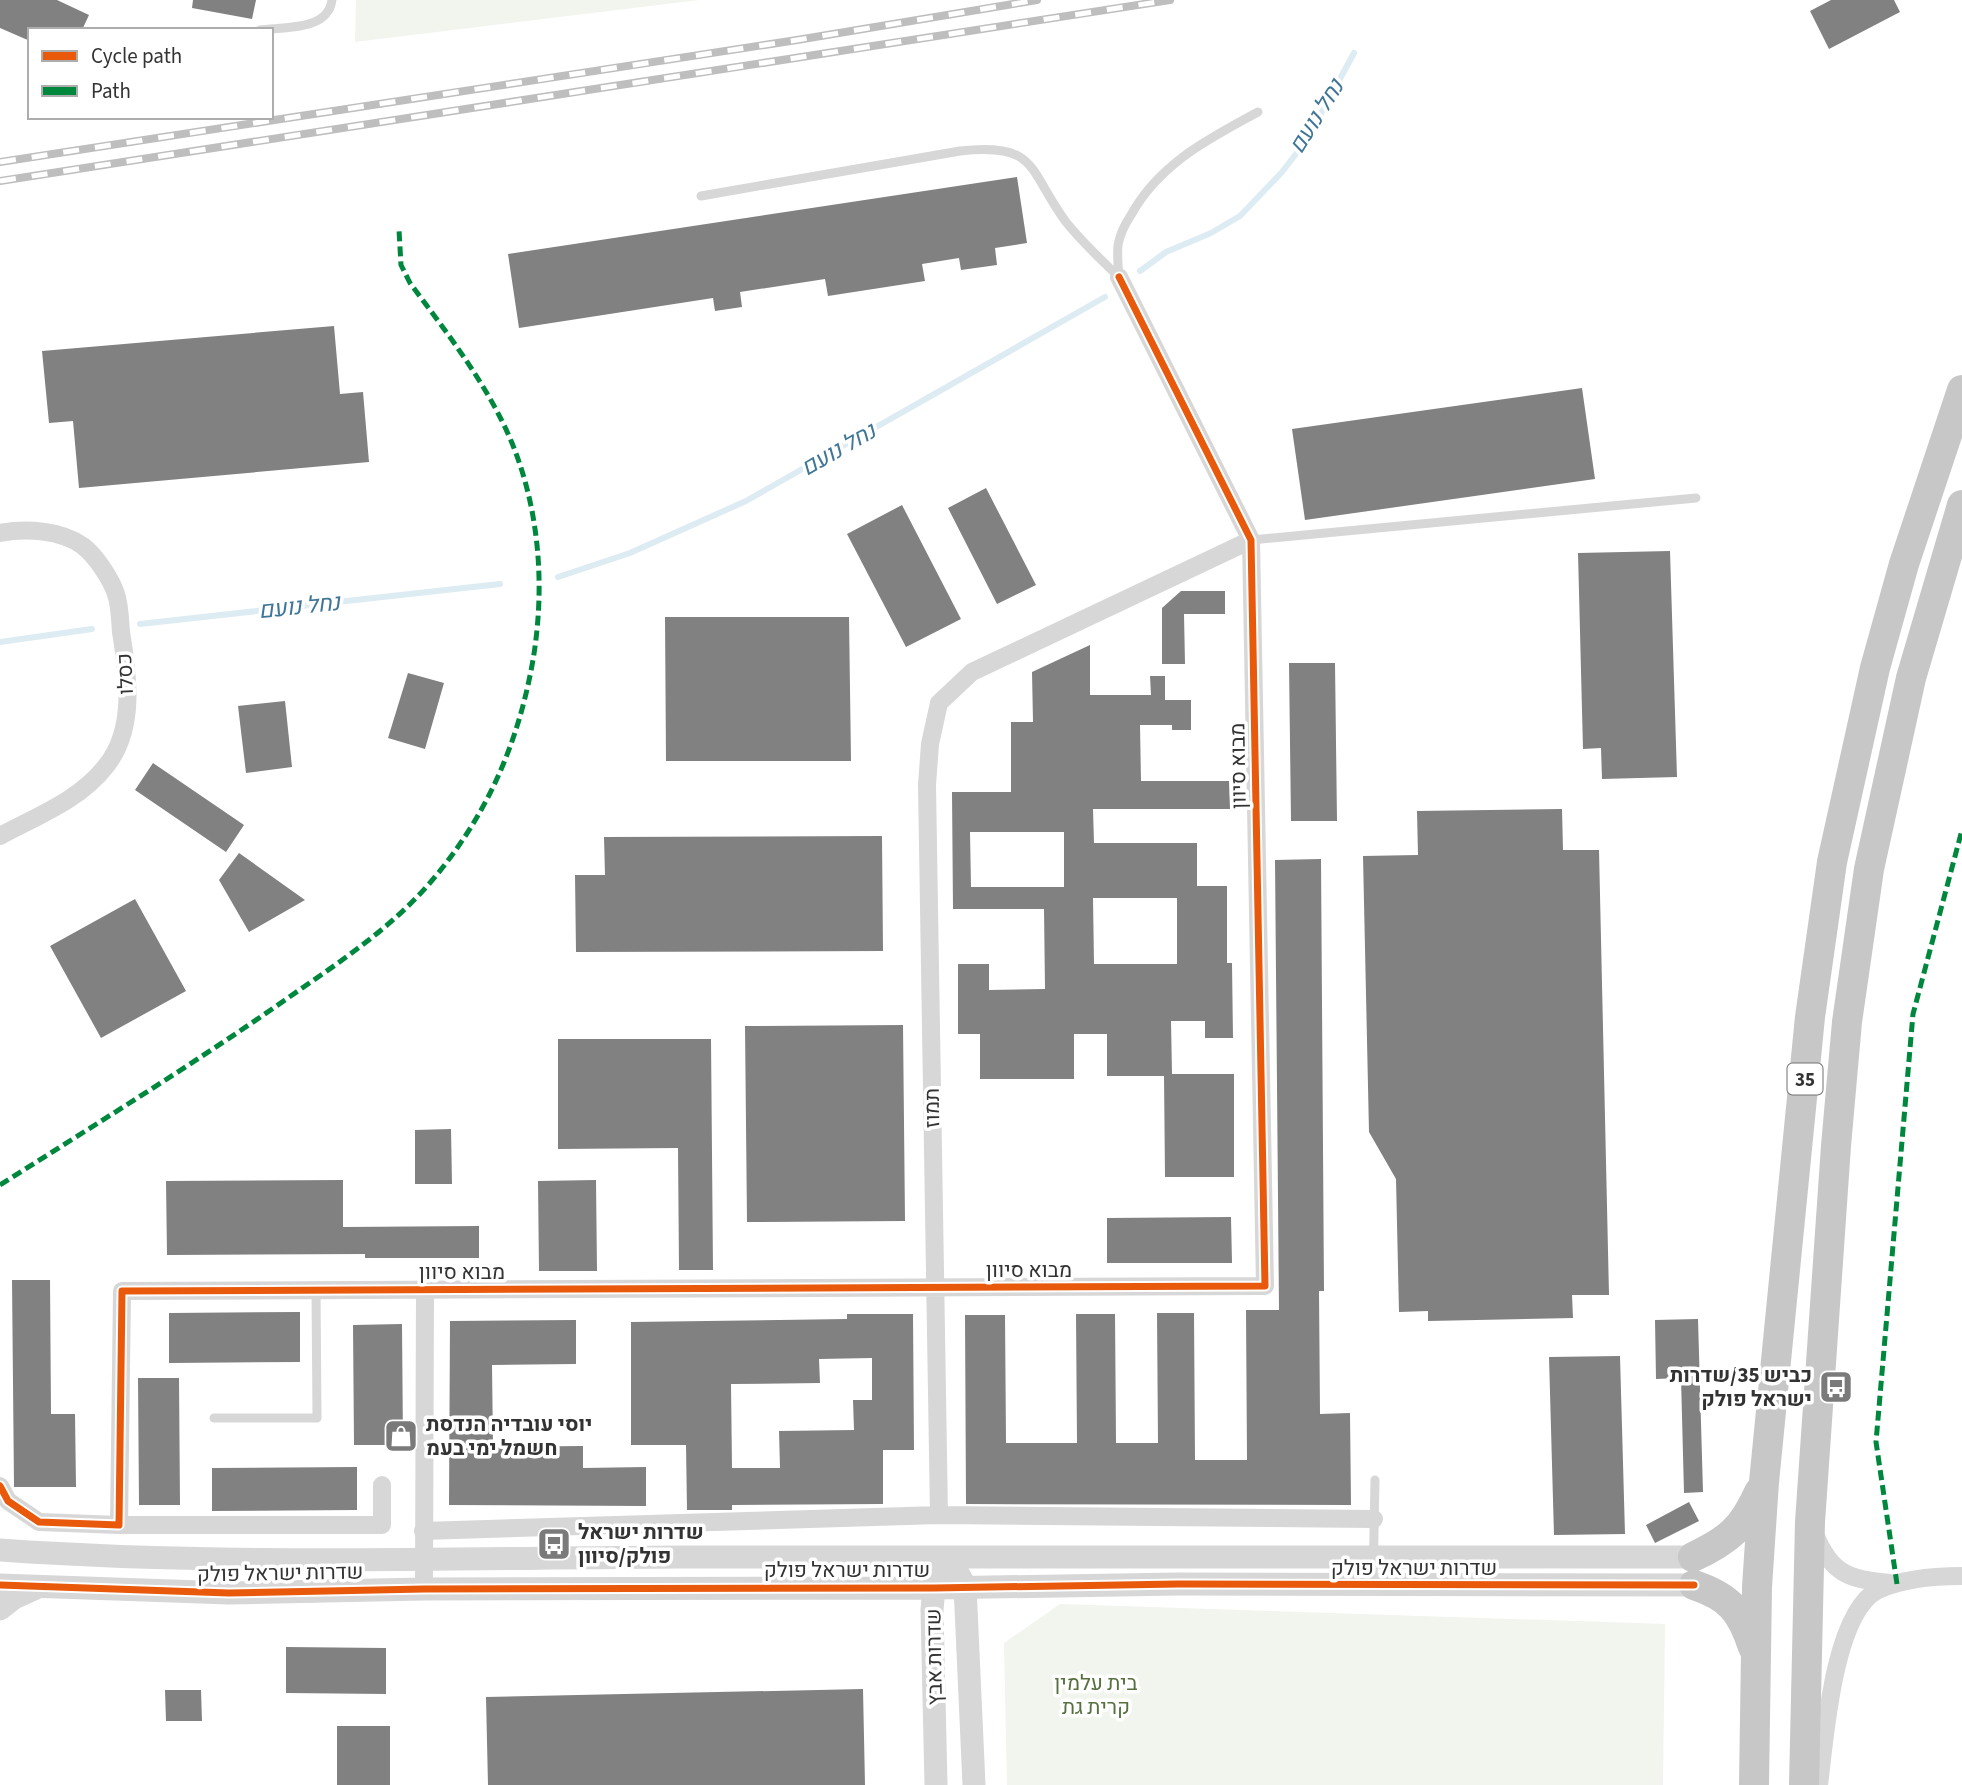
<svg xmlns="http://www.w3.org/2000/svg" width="1962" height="1785" viewBox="0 0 1962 1785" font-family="'Source Sans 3',Heebo,sans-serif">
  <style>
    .green { fill: #f1f5ed }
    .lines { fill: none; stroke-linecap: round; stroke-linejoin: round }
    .stream { stroke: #ddebf3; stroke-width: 6 }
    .building { fill: #818181; fill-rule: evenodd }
    .service { stroke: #d7d7d7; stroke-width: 9 }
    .minor { stroke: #d7d7d7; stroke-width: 18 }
    .tertiary { stroke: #d7d7d7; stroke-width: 23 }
    .trunk { stroke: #c7c7c7; stroke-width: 30 }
    .rail-casing { stroke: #bebebe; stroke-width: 8 }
    .rail { stroke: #fff; stroke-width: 5; stroke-dasharray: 16; stroke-linecap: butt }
    .quiet { stroke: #00873e; stroke-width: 5; stroke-dasharray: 10 5; stroke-linecap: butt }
    .cycleway-casing { stroke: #fff; stroke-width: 11 }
    .cycleway { stroke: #e8590c; stroke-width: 7 }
    .labels { text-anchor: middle; stroke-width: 7; stroke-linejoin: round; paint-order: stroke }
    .shield { fill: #fff; stroke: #707070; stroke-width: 2 }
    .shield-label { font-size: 19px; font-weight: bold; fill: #333 }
    .street-label { font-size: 21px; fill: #333; stroke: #fff }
    .poi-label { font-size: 21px; font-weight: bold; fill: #333; stroke: #fff; text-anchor: start }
    .park-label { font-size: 21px; fill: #56703f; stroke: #fff }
    .water-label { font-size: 23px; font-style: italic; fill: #3f7597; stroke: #fff }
  </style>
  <rect width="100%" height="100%" fill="#fff"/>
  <path class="green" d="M356 0H699L355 42Z
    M1060 1604 1665 1624 1663 1785H1007L1004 1643Z"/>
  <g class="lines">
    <path class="stream" d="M1140 271 1166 252 1211 233 1240 216 1282 172 1306 141 1354 53
      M558 577 630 553 746 501 1105 297
      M140 624 500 584
      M0 642 92 629"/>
  </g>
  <path class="building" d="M0 0H57L89 15 82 30H30V41L0 28Z
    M193 0H256L252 19 192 8Z
    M1831 0H1894L1900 12 1829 49 1810 11Z
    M1017 177 1027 243 995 248 997 265 961 270 959 258 922 264 925 281 828 296 825 279 740 292 742 307 715 311 713 298 519 328 508 254Z
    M334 326 340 394 363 392 369 462 79 488 73 421 49 423 42 351Z
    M1582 388 1595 479 1305 520 1292 429Z
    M986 488 1036 585 997 604 948 508Z
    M902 505 961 619 906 647 847 534Z
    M1670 551 1677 777 1602 779 1601 748 1583 749 1578 553Z
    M1181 591H1225V614H1184L1185 664H1162V608Z
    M665 617H849L851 761H666Z
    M1090 645V695H1151L1150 676H1165V700H1191V730H1172V725H1140L1141 781H1229L1230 809H1093L1094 843H1197V886H1227V963H1232L1233 1038H1205V1021H1171L1172 1074H1234V1177H1165L1164 1076H1107V1034H1074V1079H980V1034H958V964H989V990L1045 989 1044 909H953L952 792H1011V722H1033L1032 672ZM970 832H1064V887H971ZM1093 898H1177V964H1094Z
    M1289 663H1335L1337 821H1291Z
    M408 673 444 683 425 749 388 738Z
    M285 701 292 767 246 773 238 706Z
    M153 763 244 825 226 852 135 790Z
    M1562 809 1563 850H1599L1609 1295H1572L1573 1318 1428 1321V1311L1399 1312 1396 1179 1369 1132 1363 856 1418 855 1417 811Z
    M882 836 883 951 576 952 575 875H605L604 837Z
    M239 853 305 900 249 932 219 880Z
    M1321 859 1324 1291H1319L1320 1414 1350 1413 1351 1505 966 1504 965 1315H1005L1006 1443H1077L1076 1314H1115L1116 1443H1158L1157 1313H1194L1195 1460H1247L1246 1310H1279L1275 860Z
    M135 899 186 991 101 1038 50 946Z
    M903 1025 905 1221 747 1222 745 1026Z
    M558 1039H711L713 1270H679L678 1148 558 1149Z
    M451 1129 452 1184H415V1130Z
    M343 1180V1227L479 1226V1258H365V1254L167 1255 166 1181Z
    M596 1180 597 1271H539L538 1181Z
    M1231 1217 1232 1263H1107V1218Z
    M12 1280H50L51 1414H75L76 1487H14Z
    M300 1312V1362L169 1363V1313Z
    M847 1314H913L914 1450H883V1504L732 1505V1510H687L686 1445H631V1322L847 1319ZM872 1358V1400H853L854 1430 779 1431 780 1468H732L731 1384 820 1383 819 1359Z
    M1698 1319 1703 1492 1684 1493 1681 1378 1656 1379 1655 1320Z
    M576 1320V1364L492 1365 493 1447 583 1446V1468L646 1467V1506L449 1505 450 1321Z
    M402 1324 403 1445H354L353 1325Z
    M1620 1356 1625 1534 1554 1535 1549 1357Z
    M138 1378H179L180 1505H139Z
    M357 1467V1510L212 1511V1468Z
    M1689 1502 1699 1521 1655 1543 1646 1525Z
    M286 1647 386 1648V1694L286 1693Z
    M863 1689 865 1785H488L486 1697Z
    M165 1690H201L202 1721H166Z
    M337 1726H390V1785H337Z"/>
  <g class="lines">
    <path class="service" d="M260 30C284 27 328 31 332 0
      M701 196 960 151C1039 142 1028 171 1066 222 1082 242 1100 259 1119 277
      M1119 277C1118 266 1117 255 1118 245 1120 234 1125 224 1131 215 1159 164 1208 139 1258 112
      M1251 540 1696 498
      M214 1418H317L316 1290
      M1373 1584 1375 1480"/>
    <path class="minor" d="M0 533C26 528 61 530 83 546 96 556 111 579 116 594 120 606 120 620 121 632 128 675 136 729 106 766 80 800 37 816 0 836
      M0 1486 8 1501 39 1522 119 1525 122 1291 1265 1286 1251 540 1119 277
      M939 1515 927 785 930 744 939 703 972 672 1251 540
      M119 1525H382V1485
      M423 1531 939 1515 1374 1519
      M1815 1534C1831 1574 1850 1580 1890 1583
      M424 1589 425 1289
      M1819 1785C1825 1739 1833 1613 1878 1590 1902 1579 1936 1576 1962 1576"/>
    <path class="tertiary" d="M0 1550C226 1566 454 1558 680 1557 1018 1556 1356 1556 1693 1557
      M958 1573 965 1586 974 1785
      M0 1585 229 1593 424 1589 934 1588 1178 1584 1694 1585
      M0 1609 14 1598 36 1588
      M936 1785 932 1610 934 1588 940 1575"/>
    <path class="trunk" d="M1693 1557C1729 1540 1743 1528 1759 1492
      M1694 1585C1730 1597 1741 1611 1753 1647
      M1754 1785 1757 1587 1764 1482 1810 1017 1832 862 1875 668 1904 564 1962 390
      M1804 1785 1810 1522 1836 1146 1847 1022 1869 869 1911 678 1962 505"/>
    <defs>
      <path id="rail" d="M0 162 797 40 1037 0
        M0 181 1170 0"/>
    </defs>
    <use href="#rail" class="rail-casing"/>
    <use href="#rail" class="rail"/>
    <path class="quiet" d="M0 1185C96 1124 192 1065 285 1000 335 965 388 931 429 884 486 818 518 745 533 660 545 588 540 512 512 443 488 385 447 333 410 283L401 265 399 230
      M1897 1584 1876 1442 1913 1014 1962 830"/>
    <defs>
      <path id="cycleway" d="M0 1486 8 1501 39 1522 119 1525 122 1291 1265 1286 1251 540 1119 277
        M0 1585 229 1593 424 1589 934 1588 1178 1584 1694 1585"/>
    </defs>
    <use href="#cycleway" class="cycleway-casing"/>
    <use href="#cycleway" class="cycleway"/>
  </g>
  <defs>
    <symbol id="bus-square" viewBox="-11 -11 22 22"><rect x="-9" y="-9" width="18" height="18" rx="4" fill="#7a7a7a" stroke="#fff"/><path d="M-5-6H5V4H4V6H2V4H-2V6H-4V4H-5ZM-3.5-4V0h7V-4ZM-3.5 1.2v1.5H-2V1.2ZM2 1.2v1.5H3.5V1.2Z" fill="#fff"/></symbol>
    <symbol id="shop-square" viewBox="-11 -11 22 22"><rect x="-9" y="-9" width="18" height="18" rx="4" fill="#7a7a7a" stroke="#fff"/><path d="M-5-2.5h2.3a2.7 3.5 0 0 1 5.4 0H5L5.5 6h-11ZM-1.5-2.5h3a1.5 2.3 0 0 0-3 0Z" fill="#fff"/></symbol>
  </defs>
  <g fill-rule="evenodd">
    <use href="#bus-square" x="1817" y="1368" width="38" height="38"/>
    <use href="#shop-square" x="382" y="1417" width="38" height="38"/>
    <use href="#bus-square" x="535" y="1525" width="38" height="38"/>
  </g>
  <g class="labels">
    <rect class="shield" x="1787.5" y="1063.5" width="35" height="31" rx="5"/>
    <g class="shield-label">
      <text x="1805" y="1086">35</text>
    </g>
    <g class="street-label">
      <text transform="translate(125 674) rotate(-93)" y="7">כסלו</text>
      <text transform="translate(1238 766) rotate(-91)" y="7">מבוא סיוון</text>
      <text transform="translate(932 1108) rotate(-91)" y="7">תמוז</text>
      <text x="1029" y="1277">מבוא סיוון</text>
      <text x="462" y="1279">מבוא סיוון</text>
      <text x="1414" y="1575">שדרות ישראל פולק</text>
      <text x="847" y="1577">שדרות ישראל פולק</text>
      <text transform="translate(280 1573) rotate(-1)" y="7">שדרות ישראל פולק</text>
      <text transform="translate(934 1657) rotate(-91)" y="7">שדרות אבץ</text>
    </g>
    <g class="poi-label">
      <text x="1812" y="1382" text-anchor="end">כביש 35/שדרות<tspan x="1812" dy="24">ישראל פולק</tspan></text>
      <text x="426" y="1431">יוסי עובדיה הנדסת<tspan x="426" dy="24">חשמל ימי בעמ</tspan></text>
      <text x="578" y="1539">שדרות ישראל<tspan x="578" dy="24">פולק/סיוון</tspan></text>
    </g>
    <g class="park-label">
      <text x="1096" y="1690">בית עלמין<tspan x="1096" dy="24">קרית גת</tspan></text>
    </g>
    <g class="water-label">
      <text transform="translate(1316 116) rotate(-58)" y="8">נחל נועם</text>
      <text transform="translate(838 449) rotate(-30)" y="8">נחל נועם</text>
      <text transform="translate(299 606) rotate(-6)" y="8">נחל נועם</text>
    </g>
  </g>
  <rect x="28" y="28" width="245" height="91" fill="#ffffff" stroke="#adadad" stroke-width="2"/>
  <rect x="42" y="51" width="35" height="10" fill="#e8590c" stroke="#adadad" stroke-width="2"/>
  <text x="91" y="63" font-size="21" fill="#333333">Cycle path</text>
  <rect x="42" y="86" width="35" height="10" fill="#00873e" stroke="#adadad" stroke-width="2"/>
  <text x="91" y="98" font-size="21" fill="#333333">Path</text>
</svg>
